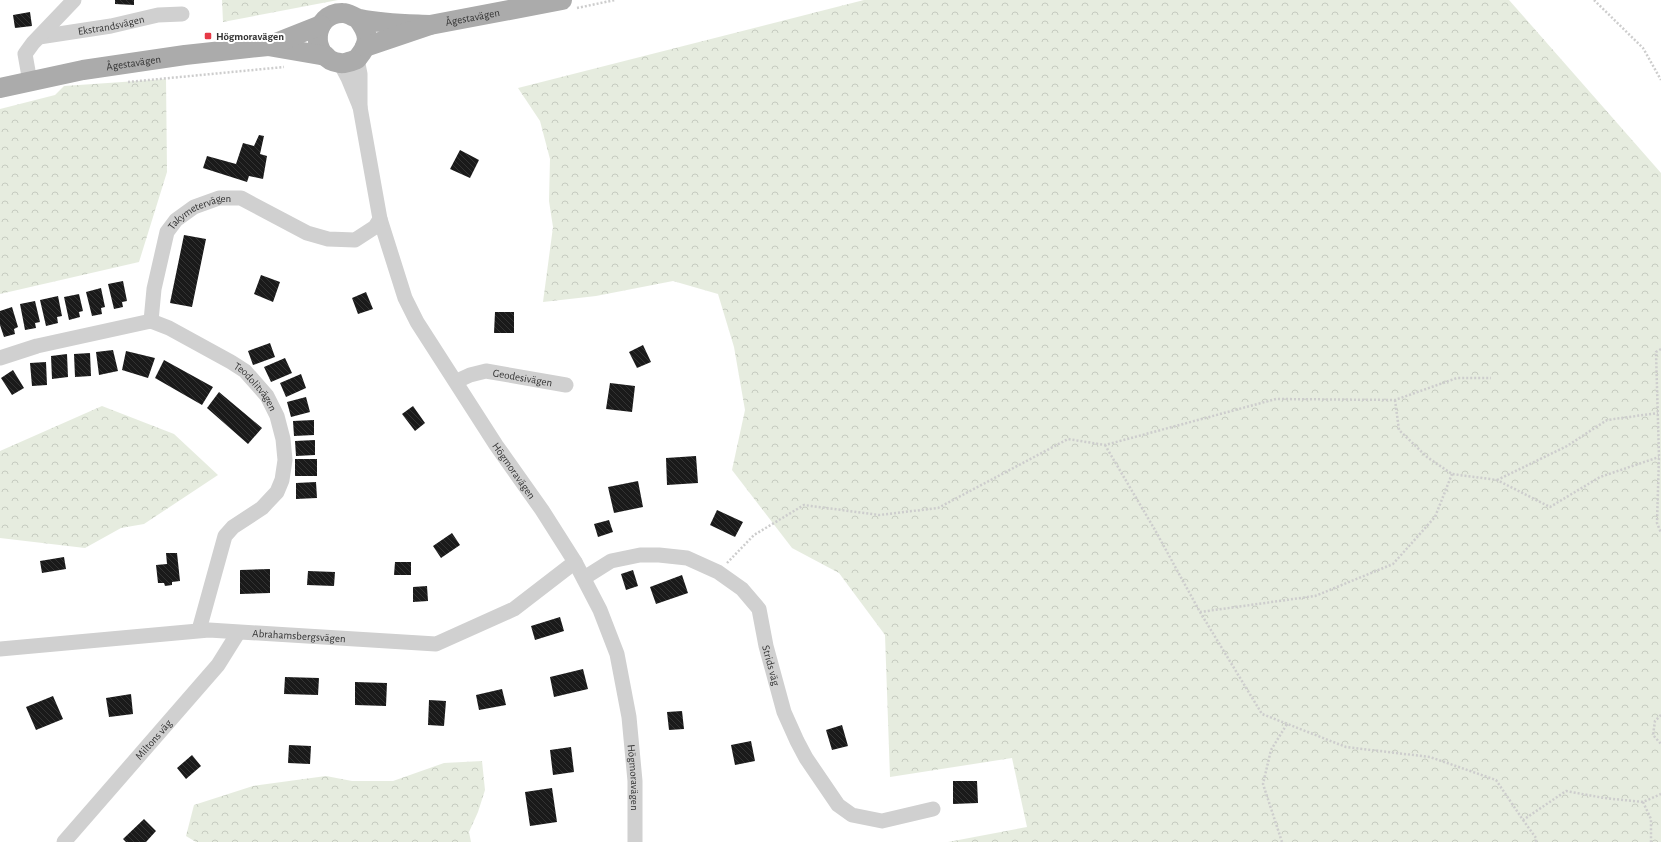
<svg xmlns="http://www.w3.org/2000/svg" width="1661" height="842" viewBox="0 0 1661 842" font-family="'Alegreya Sans',sans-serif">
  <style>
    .forest { fill: url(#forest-crowns) }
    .building { fill: url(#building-back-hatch) }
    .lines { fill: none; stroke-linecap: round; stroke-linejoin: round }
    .path { stroke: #cdcdcd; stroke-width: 2.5; stroke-dasharray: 2 2; stroke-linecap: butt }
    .minor { stroke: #d0d0d0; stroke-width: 15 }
    .major { stroke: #ababab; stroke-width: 20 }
    .poi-dot { fill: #e63946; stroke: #fff; stroke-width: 1.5 }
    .labels { text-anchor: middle; stroke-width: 4; stroke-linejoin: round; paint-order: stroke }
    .street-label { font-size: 11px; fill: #333; stroke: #fff }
    .poi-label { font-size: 11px; font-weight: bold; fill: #333; stroke: #fff; text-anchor: start }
  </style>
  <defs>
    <pattern id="forest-crowns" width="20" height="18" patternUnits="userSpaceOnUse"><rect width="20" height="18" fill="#e6ecdf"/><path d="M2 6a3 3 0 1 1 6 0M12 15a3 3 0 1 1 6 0" fill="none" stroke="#c6cbc0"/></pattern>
    <pattern id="building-back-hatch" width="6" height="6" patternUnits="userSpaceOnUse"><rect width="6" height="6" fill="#1a1a1a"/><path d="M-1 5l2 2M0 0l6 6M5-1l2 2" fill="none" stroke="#333"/></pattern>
  </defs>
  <rect width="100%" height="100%" fill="#fff"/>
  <path class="forest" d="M222 0H338L223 22Z
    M864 0H1509L1661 173V842H948L1027 827 1012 758 890 777 885 635 839 573 792 548 732 470 745 410 734 347 718 294 673 281 596 296 543 302 553 227 549 201 550 159 540 121 518 88Z
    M166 79 167 172 139 262 0 294V109L55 95 64 86Z
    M102 406 174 434 218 475 144 524 121 528 85 548 0 538V451Z
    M482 761 485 790 478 812 469 832 471 842H196L186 836 194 805 253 786 326 776 352 781H393L444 763Z"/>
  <path class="building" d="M115 0H134V5L115 4Z
    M30 12 32 26 15 28 13 15Z
    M259 135 264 136 260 154 267 156 263 179 249 176 247 182 203 168 207 156 236 164 243 143 254 146Z
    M460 150 479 160 470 178 450 169Z
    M184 235 206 239 192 307 170 303Z
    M261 275 280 282 273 302 254 294Z
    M123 281 127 301 122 302 123 307 114 309 108 284Z
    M101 288 105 307 101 308 102 314 92 316 86 292Z
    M366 292 373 309 358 314 352 298Z
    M79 294 83 311 79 312 80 317 69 320 64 297Z
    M58 296 62 316 57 317 58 323 46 326 40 300Z
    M35 301 40 322 35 323 36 328 25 330 20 304Z
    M12 307 18 327 14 329 15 334 4 337 0 325V311Z
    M495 312H514V333H494Z
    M270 343 275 357 253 365 248 351Z
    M643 345 651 362 637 368 629 352Z
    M113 350 118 371 99 375 96 352Z
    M126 351 155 358 148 378 122 370Z
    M90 353 91 376 75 377 74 354Z
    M67 354 68 377 52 379 51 356Z
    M285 358 292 373 271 382 264 367Z
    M164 360 213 387 202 405 155 378Z
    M46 362 47 385 32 386 30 363Z
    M13 370 24 388 12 395 1 378Z
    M301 374 306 388 286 397 280 383Z
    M610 383 635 386 632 412 606 409Z
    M219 392 262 428 248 444 207 408Z
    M306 397 310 412 291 417 287 402Z
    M413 406 425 423 415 431 402 414Z
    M314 420V435L294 436 293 421Z
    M315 440V455L296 456 295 441Z
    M696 456 698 483 667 485 666 458Z
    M295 459H317V476H295Z
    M638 481 643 507 614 513 608 487Z
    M316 482 317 498 296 499V483Z
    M717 510 743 522 735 537 710 525Z
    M609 520 613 532 598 537 594 524Z
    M452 533 460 545 441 558 433 546Z
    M166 553H177L180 581 172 582V585L165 586 164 583H158L156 565 167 564Z
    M64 557 66 569 42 573 40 561Z
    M395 562H411V575H394Z
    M270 569V593L240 594V570Z
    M633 570 638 586 626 590 621 574Z
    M308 571 335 572 334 586 307 585Z
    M682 575 688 593 656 604 650 587Z
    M427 586 428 601 413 602V587Z
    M560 617 564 631 535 640 531 626Z
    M583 669 588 689 554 697 550 677Z
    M285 677 319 678 318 695 284 694Z
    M355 682 387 683 386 706 355 705Z
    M502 689 506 705 479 710 476 695Z
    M131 694 133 714 109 717 106 698Z
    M53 696 63 719 36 730 26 707Z
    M429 700 446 701 444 726 428 725Z
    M682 711 684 729 669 730 667 712Z
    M842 725 848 746 832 750 826 730Z
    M751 741 755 761 735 765 731 745Z
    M289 745 311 746 310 764 288 763Z
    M571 747 574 772 553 775 550 750Z
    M192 755 201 766 186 779 177 768Z
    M953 781H977L978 803 953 804Z
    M552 788 557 822 530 826 525 792Z
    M144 819 156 831 146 842H126L123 839Z"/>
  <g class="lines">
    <path class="path" d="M1594 0 1643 48 1661 80
      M577 8 615 0
      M128 82 284 67
      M1661 349 1656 352 1659 457 1657 523 1661 533
      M1395 400 1399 430 1427 457 1452 474 1497 480 1550 507 1600 477 1659 457
      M1105 445 1155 530 1200 612 1315 596 1393 564 1435 517 1452 474
      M1497 480 1567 446 1607 420 1658 413
      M727 563 754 535 804 505 879 515 938 508 1068 439 1105 445 1276 399 1395 400 1457 378H1491
      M1200 612 1262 714 1346 747 1430 757 1496 780 1523 820 1566 791 1604 798 1643 802 1661 794
      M1661 715 1655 721 1653 735 1661 744
      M1643 802 1651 819V842
      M1523 820 1536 838V842
      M1282 842 1263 784 1271 750 1287 724"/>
    <g class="minor">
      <path id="s1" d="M39 37 111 26 158 15 182 14"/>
      <path d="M340 63 348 78 360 107V74L357 59"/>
      <path d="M30 82 25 54 33 43 74 0"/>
      <path id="s2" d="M360 107 380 219 405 298 417 322 496 445 542 510 575 562 600 610 617 654 629 717 635 781V842"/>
      <path id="s3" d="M151 321 154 289 167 232 176 220 194 207 219 198H241L307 233 328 239 355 240 375 227 380 219"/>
      <path id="s4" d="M0 358 37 346 151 321 169 328 231 362 245 371 267 396 277 416 283 439 285 460 282 480 277 492 262 508 233 527 225 536 199 630"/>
      <path id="s5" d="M457 381 470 375 486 371 566 385"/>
      <path id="s6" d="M584 578 611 561 640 555H659L687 558 718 572 742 589 759 609 766 646 784 712 797 741 806 758 838 805 852 815 882 821 933 809"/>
      <path id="s7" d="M0 649 209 630 436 644 514 609 575 562"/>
      <path id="s8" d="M64 842 218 665 238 633"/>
    </g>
    <g class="major">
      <path d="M358 19C370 35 370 43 357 59 352 61 345 64 340 63 308 59 312 12 343 13 349 13 354 18 360 19 383 24 407 24 430 25"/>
      <path d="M268 46 326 56"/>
      <path id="s9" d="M365 47 430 25 562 0"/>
      <path id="s10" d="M0 88 83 70 185 55 268 46 321 25"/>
    </g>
  </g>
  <rect class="poi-dot" x="204" y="32" width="8" height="8" rx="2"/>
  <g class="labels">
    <g class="street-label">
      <text dy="4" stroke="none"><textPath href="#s9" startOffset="112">Ågestavägen</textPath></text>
      <text dy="4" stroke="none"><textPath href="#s1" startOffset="73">Ekstrandsvägen</textPath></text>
      <text dy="4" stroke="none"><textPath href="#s10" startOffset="136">Ågestavägen</textPath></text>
      <text dy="4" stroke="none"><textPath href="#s3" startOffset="131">Takymetervägen</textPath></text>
      <text dy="4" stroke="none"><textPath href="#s5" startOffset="68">Geodesivägen</textPath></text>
      <text dy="4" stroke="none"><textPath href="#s4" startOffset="281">Teodolitvägen</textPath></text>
      <text dy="4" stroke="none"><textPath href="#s2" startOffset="401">Högmoravägen</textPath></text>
      <text dy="4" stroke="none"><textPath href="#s7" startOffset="300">Abrahamsbergsvägen</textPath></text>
      <text dy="4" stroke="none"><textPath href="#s6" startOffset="256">Strids väg</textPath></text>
      <text dy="4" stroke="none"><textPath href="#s8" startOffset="136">Miltons väg</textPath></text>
      <text dy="4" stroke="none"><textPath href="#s2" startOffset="737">Högmoravägen</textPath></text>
    </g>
    <g class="poi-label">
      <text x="216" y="40">Högmoravägen</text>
    </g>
  </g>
</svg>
